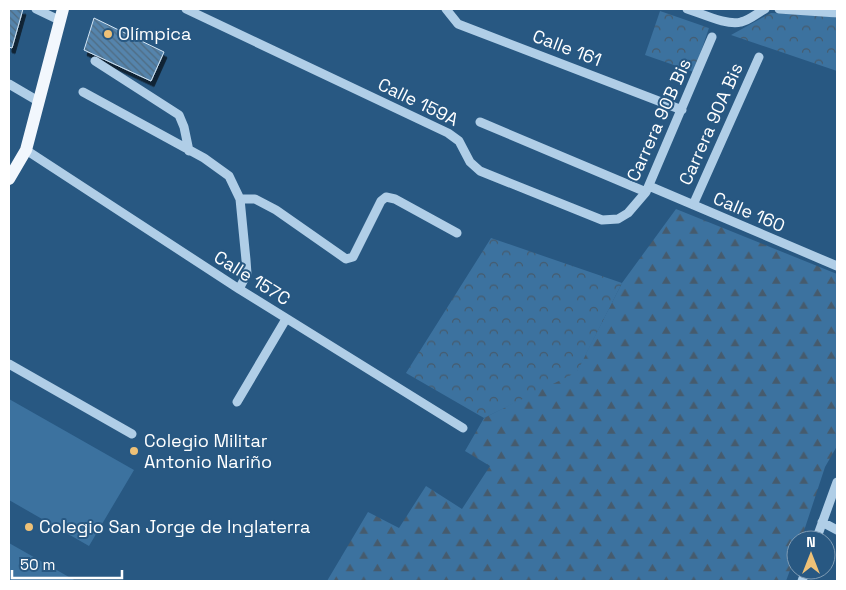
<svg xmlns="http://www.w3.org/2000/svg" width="846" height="590" viewBox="0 0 846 590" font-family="'Space Grotesk',sans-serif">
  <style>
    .green { fill: #3c729f }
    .forest { fill: url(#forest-firs) }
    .park { fill: url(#park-crowns) }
    .building { fill: url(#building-back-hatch); stroke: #d4e6f5; filter: url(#shadow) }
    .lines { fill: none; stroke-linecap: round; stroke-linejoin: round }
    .minor { stroke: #b0cee7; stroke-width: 9 }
    .major { stroke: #f2f7fd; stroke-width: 12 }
    .poi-dot { fill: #eec177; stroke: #285882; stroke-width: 2 }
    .labels { text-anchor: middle; stroke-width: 4; stroke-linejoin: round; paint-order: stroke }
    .poi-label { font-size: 18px; fill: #fff; stroke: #285882; text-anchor: start }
    .street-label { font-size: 18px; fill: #fff; stroke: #285882 }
  </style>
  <defs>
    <pattern id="forest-firs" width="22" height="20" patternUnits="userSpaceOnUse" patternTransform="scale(1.25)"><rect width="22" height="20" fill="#3c729f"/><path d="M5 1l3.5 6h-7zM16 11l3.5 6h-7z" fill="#465b6d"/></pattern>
    <pattern id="park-crowns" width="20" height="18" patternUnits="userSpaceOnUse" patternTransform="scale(1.25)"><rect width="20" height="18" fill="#3c729f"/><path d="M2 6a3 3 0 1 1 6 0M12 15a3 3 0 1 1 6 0" fill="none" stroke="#465b6d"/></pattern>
    <pattern id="building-back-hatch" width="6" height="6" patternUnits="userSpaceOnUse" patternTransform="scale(1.25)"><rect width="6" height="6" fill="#5484ac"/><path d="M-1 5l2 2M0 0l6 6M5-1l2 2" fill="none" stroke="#506b81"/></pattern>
    <filter id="shadow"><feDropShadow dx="3" dy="5.5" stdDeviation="0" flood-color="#0009"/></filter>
  </defs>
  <rect width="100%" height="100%" fill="#285882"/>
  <path class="green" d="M9 399 134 470 89 546 9 500Z
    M9 543 76 581H9Z"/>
  <path class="forest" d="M676 209 837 274V446L825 467 801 540H796V554L786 581H327L368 512 399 528 426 486 462 509 490 466 465 451 484 418 577 371 622 283Z"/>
  <path class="park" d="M660 11 709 28 694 72 645 55Z
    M771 13 819 15 837 18V71L731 35Z
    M491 238 622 283 577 372 484 418 406 373Z"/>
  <path class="building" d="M9 9H23L12 48 9 47Z
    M94 18 164 52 151 81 84 50Z"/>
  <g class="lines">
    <path class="minor" d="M36 9 59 20
      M186 9 448 133 459 141 470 162 480 171 602 220 618 219 628 213 646 192 712 37
      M446 9 458 24 682 110
      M687 9C701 13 727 26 741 22 750 20 757 13 765 9
      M779 9 837 13
      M95 61 179 115 184 127 189 151
      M9 84 38 101
      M83 92 204 158 229 176 240 199 246 260 247 274 239 289
      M480 122 646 192
      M26 150 239 289 463 428
      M649 186 837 266
      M240 199H255L276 210 346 259 353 257 381 201 386 197 395 199 457 233
      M693 205 759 57
      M9 364 132 434
      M237 402 286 319
      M822 522 837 530
      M816 540 837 482
      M802 581 806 570"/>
    <path class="major" d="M9 179 26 150 63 9"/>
  </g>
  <g class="poi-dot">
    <circle cx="108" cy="34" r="5"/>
    <circle cx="134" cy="451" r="5"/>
    <circle cx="29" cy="527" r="5"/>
  </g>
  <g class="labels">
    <g class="poi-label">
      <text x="118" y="40">Olímpica</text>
      <text x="144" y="447">Colegio Militar<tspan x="144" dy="21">Antonio Nariño</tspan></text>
      <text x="39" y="533">Colegio San Jorge de Inglaterra</text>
    </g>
    <g class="street-label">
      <text transform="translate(567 48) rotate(21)" y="6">Calle 161</text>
      <text transform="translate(418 102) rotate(26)" y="6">Calle 159A</text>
      <text transform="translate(659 120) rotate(-66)" y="6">Carrera 90B Bis</text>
      <text transform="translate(711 124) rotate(-66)" y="6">Carrera 90A Bis</text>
      <text transform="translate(749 212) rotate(23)" y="6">Calle 160</text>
      <text transform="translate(252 278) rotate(32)" y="6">Calle 157C</text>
    </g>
  </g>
  <rect width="846" height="590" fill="none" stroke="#ffffff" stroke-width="20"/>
  <g transform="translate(811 555)"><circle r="24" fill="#285882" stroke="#7e9bb4"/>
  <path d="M0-4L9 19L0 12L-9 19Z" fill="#eec177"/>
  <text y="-8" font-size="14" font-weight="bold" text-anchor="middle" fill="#ffffff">N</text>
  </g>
  <path d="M12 570v8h110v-8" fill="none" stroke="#ffffff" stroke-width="2.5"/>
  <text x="20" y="570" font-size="15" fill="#ffffff" stroke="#285882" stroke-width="4" paint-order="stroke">50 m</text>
</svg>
